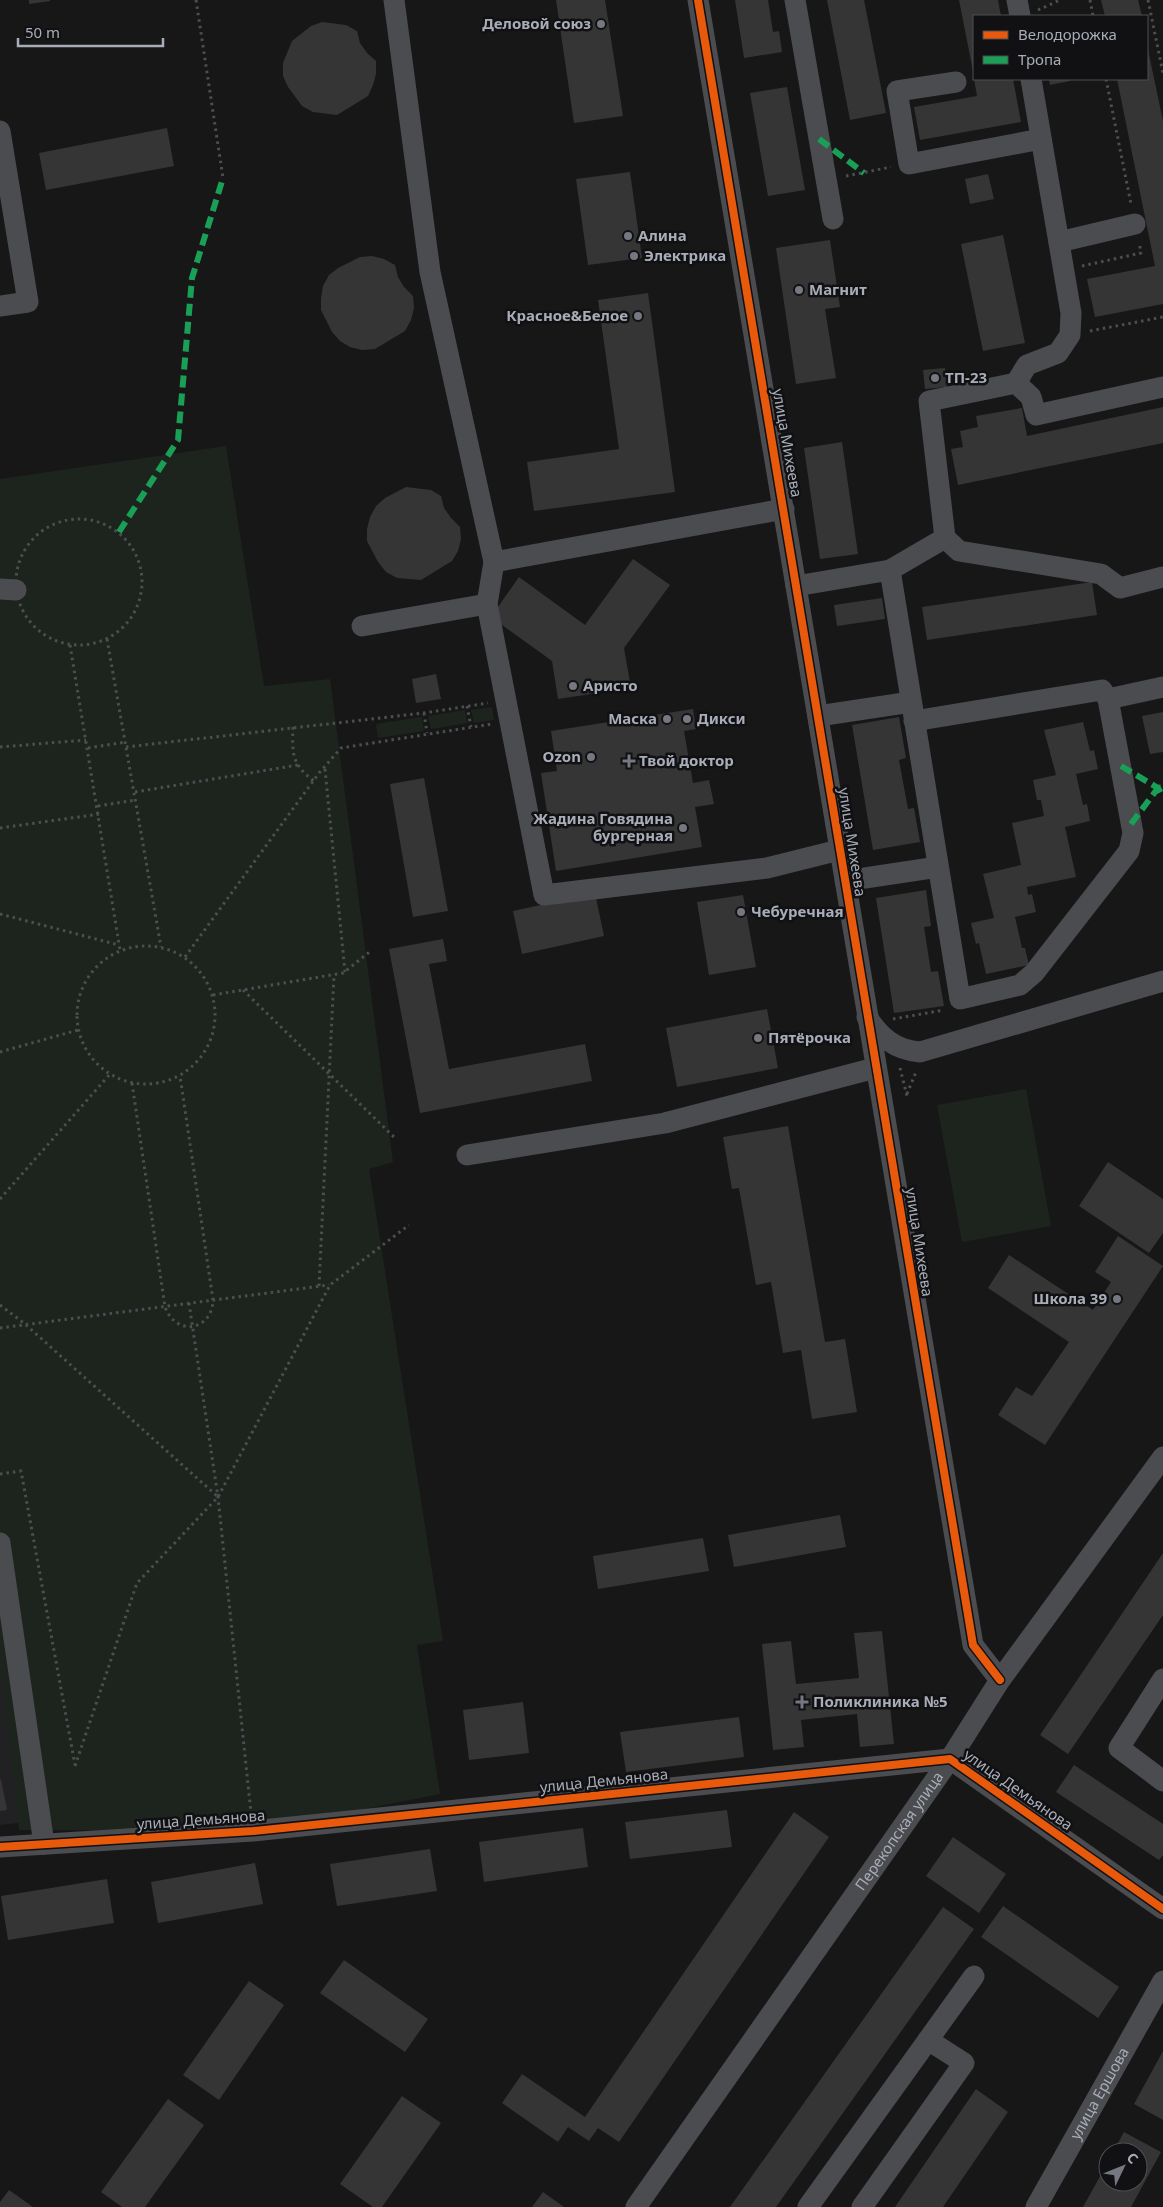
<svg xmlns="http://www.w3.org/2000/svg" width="1163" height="2207" viewBox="0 0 1163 2207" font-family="'Noto Sans',sans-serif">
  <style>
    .built { fill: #212123 }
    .green { fill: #1d241e }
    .building { fill: #353536 }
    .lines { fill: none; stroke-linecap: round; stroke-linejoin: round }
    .path { stroke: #4d4e52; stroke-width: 3; stroke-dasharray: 2.5 4; stroke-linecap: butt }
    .minor { stroke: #4b4c50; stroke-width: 21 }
    .tram { stroke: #4b4c4f; stroke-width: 1 }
    .quiet { stroke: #1a9f57; stroke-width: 6; stroke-dasharray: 12 6; stroke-linecap: butt }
    .cycleway-casing { stroke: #111113; stroke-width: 11 }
    .cycleway { stroke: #e8590c; stroke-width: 8 }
    .poi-dot { fill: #757880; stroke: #111113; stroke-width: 2 }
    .labels { text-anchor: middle; stroke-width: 5; stroke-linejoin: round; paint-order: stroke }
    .poi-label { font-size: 15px; font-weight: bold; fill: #a8adb8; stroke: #111113; text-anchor: start }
    .street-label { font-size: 15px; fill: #a8adb8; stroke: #111113 }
  </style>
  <rect width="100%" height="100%" fill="#171717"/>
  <path class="built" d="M0 1640 28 1822 0 1825Z"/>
  <path class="green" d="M226 446 264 686 330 679 393 1162 369 1169 443 1641 417 1645 440 1794 253 1831 19 1830 0 1657V479Z
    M492 707 494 720 474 723 471 710Z
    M465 710 467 723 431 729 428 716Z
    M422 717 424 731 378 738 376 724Z
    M1026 1089 1051 1226 962 1242 937 1105Z"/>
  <path class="building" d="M29 0H50V1L29 4Z
    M556 0H605L623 116 574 123Z
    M735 0H768L773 32 779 31 782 52 744 58Z
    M827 0H864L886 113 850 120Z
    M959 0H998L1001 16H974V76Z
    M1101 0H1138L1142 16H1105Z
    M322 22 346 25 357 31 360 43 367 53 376 61V74L373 85 368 96 337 115 313 112 302 106 288 87 283 76V63L292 41 311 26Z
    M1147 45 1163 121V304L1095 317 1087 279 1155 266 1117 79H1147Z
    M974 79H1013L1021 122 920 140 914 107 977 96Z
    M1049 79H1070V81L1050 85Z
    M787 87 805 190 768 196 750 93Z
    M167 128 174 166 46 190 39 153Z
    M630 172 642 258 588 265 576 179Z
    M988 174 994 199 970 204 965 179Z
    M1003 235 1025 343 983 351 961 244Z
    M830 240 840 307 825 309 836 378 796 384 776 248Z
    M372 256 384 259 395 265 398 277 404 287 413 296 414 308 411 320 405 331 375 349 362 350 350 347 340 341 332 332 321 310V298L323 286 329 275 338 268 360 257Z
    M648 293 675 492 534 511 527 462 619 449 598 300Z
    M945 368 947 387 925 389 923 370Z
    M1163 407V443L958 485 951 449 963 447 960 431 978 427 976 416 1022 408 1027 436Z
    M842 442 858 554 820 559 804 448Z
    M406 487 431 490 441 496 444 508 451 518 460 527 461 539 458 551 452 561 421 580 397 578 386 572 378 562 367 541V529L370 517 376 506 385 498Z
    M633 559 670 585 624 648 631 688 558 699 552 661 491 617 519 577 585 625Z
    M1092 582 1097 615 927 640 922 607Z
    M882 598 885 619 837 626 834 605Z
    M436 674 441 699 416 703 412 679Z
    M693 709 696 729 684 731 693 783 709 780 714 804 695 807 702 847 556 871 541 773 557 771 551 731Z
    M1163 712V752L1150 754 1142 716Z
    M899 717 906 758 899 760 908 809 914 808 920 842 873 850 852 725Z
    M1083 722 1090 751 1094 750 1098 769 1076 774 1083 805 1087 804 1090 821 1065 827 1076 877 1027 887 1028 895 1032 894 1036 912 1015 917 1022 948H1025L1029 965 986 974 979 943 976 944 971 923 994 918 983 874 1021 865 1012 823 1044 816 1041 800H1037L1033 780 1056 775 1044 730Z
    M424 778 448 911 413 917 390 784Z
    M926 890 931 926 924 927 931 972 938 971 944 1006 894 1013 876 898Z
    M595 893 604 936 522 954 513 911Z
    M743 895 756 967 709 975 697 902Z
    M443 939 447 961 429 964 449 1069 585 1044 592 1081 420 1113 389 949Z
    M767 1009 778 1068 677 1087 666 1028Z
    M788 1126 825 1342 845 1339 857 1412 812 1419 801 1350 783 1353 771 1282 756 1285 739 1188 732 1189 723 1137Z
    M1108 1162 1163 1199V1233L1149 1253 1079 1206Z
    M1118 1236 1163 1266 1045 1445 998 1415 1016 1387 1032 1396 1069 1342 988 1288 1009 1255 1093 1310 1111 1282 1095 1272Z
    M840 1515 846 1547 734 1567 728 1535Z
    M703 1538 709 1571 598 1589 593 1556Z
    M1163 1553V1615L1068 1754 1040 1735Z
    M882 1631 894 1744 860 1747 857 1714 801 1720 804 1747 773 1750 762 1644 791 1641 796 1684 859 1678 854 1633Z
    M523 1702 529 1753 469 1760 463 1710Z
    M739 1717 744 1757 626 1772 620 1732Z
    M1074 1765 1163 1824V1855L1159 1860 1056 1792Z
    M1 1779 7 1810 0 1811V1780Z
    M727 1810 732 1847 630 1859 625 1822Z
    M794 1812 829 1837 619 2142 598 2128 589 2141 568 2127 558 2142 502 2103 522 2074 585 2117Z
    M583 1828 588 1867 484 1882 479 1842Z
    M953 1837 1006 1874 979 1913 926 1876Z
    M430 1849 437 1891 337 1906 330 1864Z
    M255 1863 263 1904 158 1923 151 1882Z
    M107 1879 114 1923 8 1940 1 1896Z
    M1003 1906 1119 1987 1098 2018 981 1937Z
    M943 1907 974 1929 776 2207H730Z
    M344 1960 428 2019 405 2052 320 1993Z
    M249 1981 284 2005 219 2100 183 2075Z
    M1163 2051V2120L1134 2104Z
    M976 2089 1008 2112 943 2207H895Z
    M402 2096 441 2123 382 2207H373L340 2184Z
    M168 2099 204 2125 145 2207H122L101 2192Z
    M1124 2132 1161 2152 1131 2207H1083L1108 2162V2182H1138V2152H1113Z
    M9 2190 33 2207H0V2202Z
    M543 2192 564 2207H532Z"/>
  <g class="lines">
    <path class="path" d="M196 0 223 178
      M1090 0 1093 16
      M1148 0 1163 73
      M1038 10 1060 0
      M1106 79 1131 204
      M846 176 891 167
      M1082 266 1141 253 1139 242
      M1090 331 1163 317
      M16 582a63 63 0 1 1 126 0a63 63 0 1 1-126 0Z
      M107 639 161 947
      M70 645 120 950
      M467 706 471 727
      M424 713 427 733
      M293 727C292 754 292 765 314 781
      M0 747 86 740
      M126 747 424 713 488 703
      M88 748 126 742
      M325 769 345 972
      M135 792 298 765
      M98 806 136 800
      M0 828 100 814
      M0 914 119 945
      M77 1015a69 69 0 1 1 138 0a69 69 0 1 1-138 0Z
      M185 957 319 773 341 748 492 724
      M243 990 394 1137
      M213 995 343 973 372 950
      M893 1019 944 1010
      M0 1052 78 1030
      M900 1068 907 1096
      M132 1083 165 1307C176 1337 212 1331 213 1300L180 1076
      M907 1094 916 1072
      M0 1199 110 1074
      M319 1286 334 975
      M189 1303 218 1497 251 1813
      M0 1305 25 1324 217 1496
      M0 1328 329 1285
      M0 1474 21 1471 75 1765
      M75 1766 137 1583 218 1497 330 1285 409 1225"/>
    <g class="minor">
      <path d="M394 0 430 272 494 562 784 509"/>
      <path d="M698 0 973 1645 1000 1680"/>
      <path d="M795 0 833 219"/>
      <path d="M1017 0 1020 16"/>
      <path d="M956 82 897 91 909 164 1041 139"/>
      <path d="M0 131 28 302 0 306"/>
      <path d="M1059 242 1135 224"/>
      <path d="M1016 383 1031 397 1036 415 1163 387"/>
      <path d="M945 538 959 551 1101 574 1120 588 1163 577"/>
      <path d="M494 562 487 604 544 895 767 868 839 850"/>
      <path d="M890 570 945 538 929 401 1016 383 1027 365 1058 353 1070 335 1071 313 1031 79"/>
      <path d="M796 586 890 570 960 999 1020 985 1034 973 1129 851 1133 833 1108 699 1102 690 914 721"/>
      <path d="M0 589 16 590"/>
      <path d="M362 626 487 604"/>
      <path d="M1108 699 1163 687"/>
      <path d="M818 716 911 702"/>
      <path d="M845 881 938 867"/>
      <path d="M867 1017C880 1037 895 1050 920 1052L1163 981"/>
      <path d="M467 1155 665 1123 875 1068"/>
      <path d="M0 1543 44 1844"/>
      <path d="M1163 1679 1119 1748 1163 1781"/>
      <path d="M0 1847 253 1831 950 1759 1163 1909"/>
      <path id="s1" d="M636 2207 950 1759 1000 1680 1163 1457"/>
      <path d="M808 2207 974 1976"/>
      <path d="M862 2207 964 2063 928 2040"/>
      <path id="s2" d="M1036 2207 1163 1981"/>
    </g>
    <path class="tram" d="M698 0 862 1015C879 1045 887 1054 922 1057L1163 988
      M706 0 873 1014C892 1045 903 1048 937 1042L1163 978"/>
    <path class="quiet" d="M819 139 864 173
      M119 532 178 440 192 278 223 178
      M1121 766 1158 788 1163 797
      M1131 824 1158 788 1163 787"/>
    <defs>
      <path id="cycleway" d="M698 0 973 1645 1000 1680
        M0 1847 253 1831 950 1759 1163 1909"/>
    </defs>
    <use href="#cycleway" class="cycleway-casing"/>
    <use href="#cycleway" class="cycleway"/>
  </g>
  <g class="poi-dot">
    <circle cx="601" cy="24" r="5"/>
    <circle cx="628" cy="236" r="5"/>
    <circle cx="634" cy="256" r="5"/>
    <circle cx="799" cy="290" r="5"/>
    <circle cx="638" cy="316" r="5"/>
    <circle cx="935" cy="378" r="5"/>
    <circle cx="573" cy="686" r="5"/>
    <circle cx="667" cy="719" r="5"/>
    <circle cx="687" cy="719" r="5"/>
    <circle cx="591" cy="757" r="5"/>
    <path d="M626.5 753.5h5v5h5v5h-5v5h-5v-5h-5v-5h5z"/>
    <circle cx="683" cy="828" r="5"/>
    <circle cx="741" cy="912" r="5"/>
    <circle cx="758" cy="1038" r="5"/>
    <circle cx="1117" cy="1299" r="5"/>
    <path d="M799.5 1694.5h5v5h5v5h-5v5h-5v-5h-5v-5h5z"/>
  </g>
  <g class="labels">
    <g class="poi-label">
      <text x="591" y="29" text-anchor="end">Деловой союз</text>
      <text x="638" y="241">Алина</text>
      <text x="644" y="261">Электрика</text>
      <text x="809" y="295">Магнит</text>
      <text x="628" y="321" text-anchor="end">Красное&amp;Белое</text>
      <text x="945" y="383">ТП-23</text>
      <text x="583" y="691">Аристо</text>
      <text x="657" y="724" text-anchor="end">Маска</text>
      <text x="697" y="724">Дикси</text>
      <text x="581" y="762" text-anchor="end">Ozon</text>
      <text x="639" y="766">Твой доктор</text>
      <text x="673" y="824" text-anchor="end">Жадина Говядина<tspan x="673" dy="17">бургерная</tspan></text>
      <text x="751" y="917">Чебуречная</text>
      <text x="768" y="1043">Пятёрочка</text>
      <text x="1107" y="1304" text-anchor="end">Школа 39</text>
      <text x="813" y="1707">Поликлиника №5</text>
    </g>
    <g class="street-label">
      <text transform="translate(787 443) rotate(80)" y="5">улица Михеева</text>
      <text transform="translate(852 842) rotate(81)" y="5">улица Михеева</text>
      <text transform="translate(919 1242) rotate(81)" y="5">улица Михеева</text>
      <text transform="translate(604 1781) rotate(-6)" y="5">улица Демьянова</text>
      <text transform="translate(1018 1790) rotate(35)" y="5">улица Демьянова</text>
      <text transform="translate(201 1820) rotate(-4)" y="5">улица Демьянова</text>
      <text dy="5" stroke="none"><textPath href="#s1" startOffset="459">Перекопская улица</textPath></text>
      <text dy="5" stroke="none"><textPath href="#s2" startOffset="130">улица Ершова</textPath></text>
    </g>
  </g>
  <rect x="973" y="15" width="175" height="65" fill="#111113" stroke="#4d4f55"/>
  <rect x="983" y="31" width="25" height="8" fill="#e8590c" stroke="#4d4f55"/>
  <text x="1018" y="40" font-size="15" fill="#a8adb8">Велодорожка</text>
  <rect x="983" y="56" width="25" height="8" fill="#1a9f57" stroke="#4d4f55"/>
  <text x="1018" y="65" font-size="15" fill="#a8adb8">Тропа</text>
  <g transform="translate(1123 2167) rotate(47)"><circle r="24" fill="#111113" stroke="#4d4f55"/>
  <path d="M0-4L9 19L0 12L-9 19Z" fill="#757880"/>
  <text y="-8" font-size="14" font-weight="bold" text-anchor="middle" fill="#a8adb8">С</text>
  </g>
  <path d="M18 38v8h145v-8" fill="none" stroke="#a8adb8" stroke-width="2.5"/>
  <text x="25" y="38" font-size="15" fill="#a8adb8" stroke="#111113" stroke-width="4" paint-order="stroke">50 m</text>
</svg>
